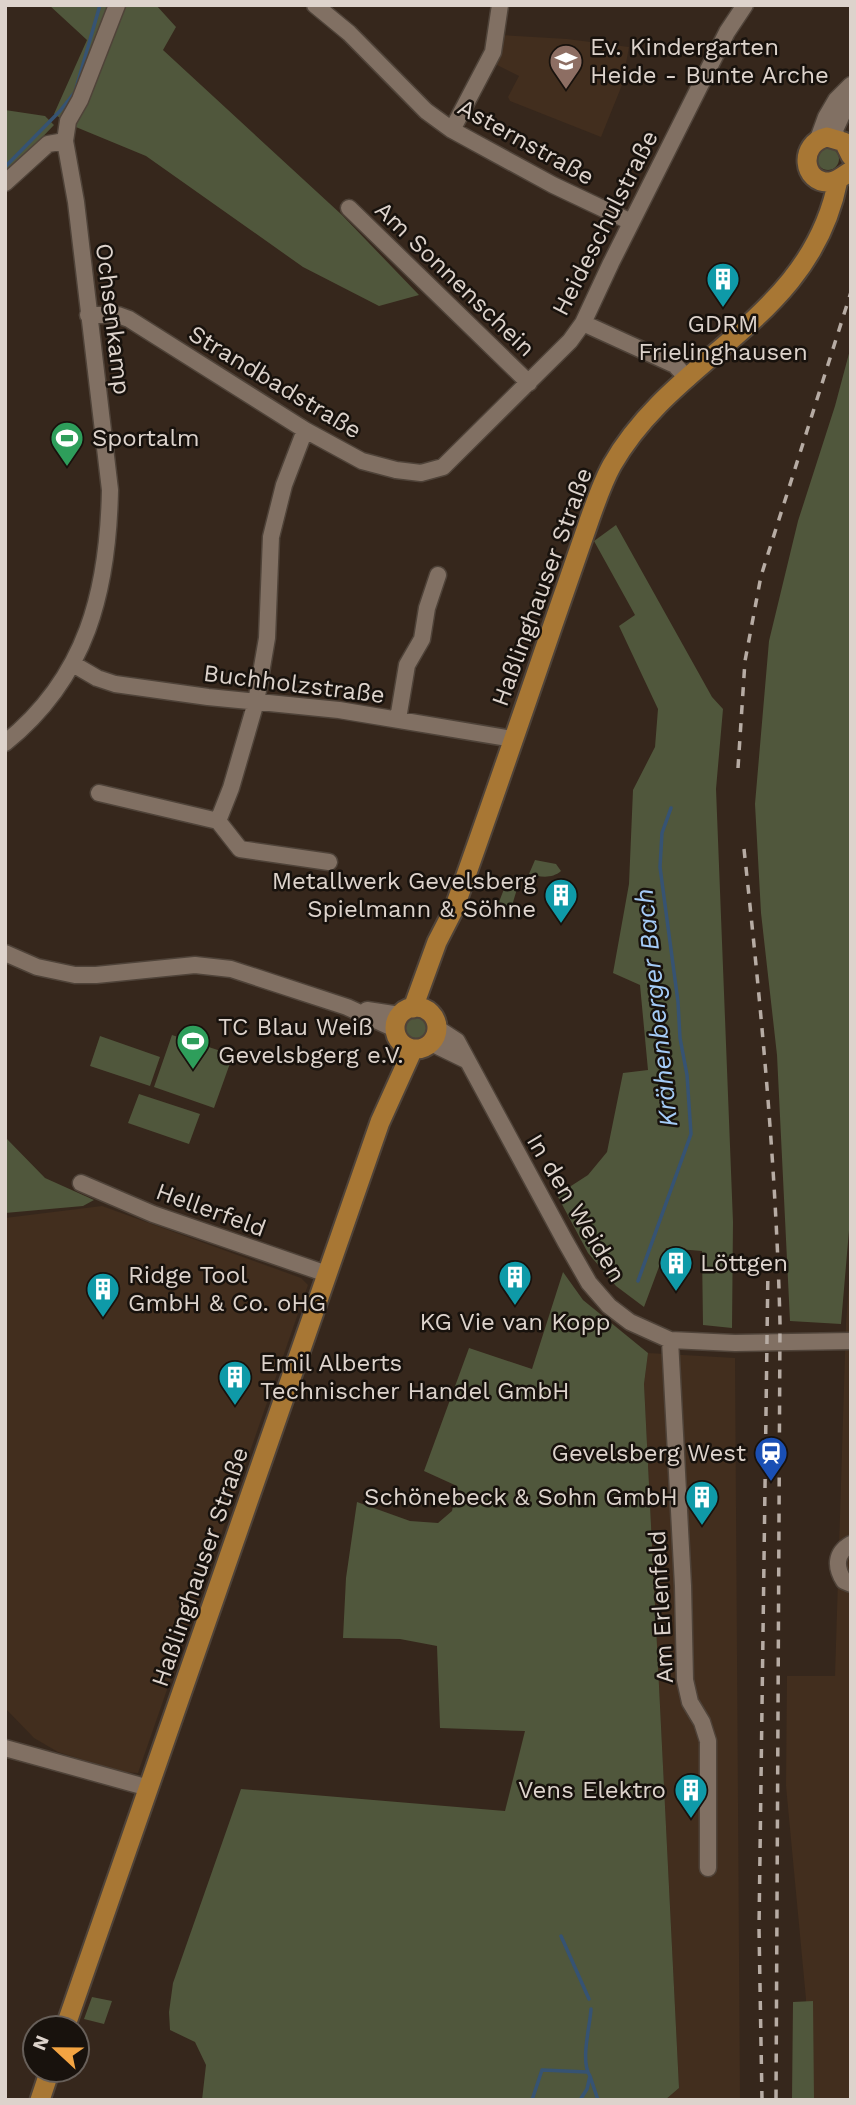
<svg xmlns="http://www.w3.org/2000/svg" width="856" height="2105" viewBox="0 0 856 2105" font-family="'Work Sans',sans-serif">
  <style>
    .built { fill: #422e1e }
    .green { fill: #50573c }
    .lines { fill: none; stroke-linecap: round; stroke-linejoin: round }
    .stream { stroke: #365373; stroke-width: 3.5 }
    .minor-casing { stroke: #4f4339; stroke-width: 19 }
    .major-casing { stroke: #4f4339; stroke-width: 23 }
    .minor { stroke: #817063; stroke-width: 16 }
    .major { stroke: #a87734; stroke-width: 19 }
    .rail { stroke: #b7aca4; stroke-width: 3.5; stroke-dasharray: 9 9; stroke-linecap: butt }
    .labels { text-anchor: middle; stroke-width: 5; stroke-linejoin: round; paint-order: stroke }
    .poi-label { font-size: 24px; fill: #ddd3cc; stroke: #18120d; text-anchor: start }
    .street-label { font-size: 24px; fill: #ddd3cc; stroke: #18120d }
    .water-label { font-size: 26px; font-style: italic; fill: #a4cbf7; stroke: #18120d }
  </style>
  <rect width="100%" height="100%" fill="#36271c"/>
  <path class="built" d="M500 35 567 39 629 47 622 85 601 137 510 101 508 97 519 76 493 63Z
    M102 1206 301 1278 308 1285 138 1773 121 1772 58 1752 34 1738 5 1708V1218Z
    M851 1257V2100H806V1999L786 1786 787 1676H835L846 1323Z
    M648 1353 735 1358 740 2100H665L679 2088 644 1384Z"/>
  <path class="green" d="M49 5H156L176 27 163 50 342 215 419 295 379 306 303 267 146 156 71 125 54 114 87 40Z
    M5 110 45 116 54 125 5 176Z
    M817 159a11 11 0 1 1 22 0a11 11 0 1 1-22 0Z
    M851 346V1207L841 1324 790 1321 777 1055 761 913 755 804 769 641 798 521 835 406Z
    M616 525 712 697 723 709 716 789 733 1222 732 1328 703 1325 702 1251 666 1248 644 1307 616 1286 588 1253 557 1195 588 1175 607 1152 623 1073 648 1070 640 985 613 973 629 884 633 790 655 747 658 709 619 626 635 615 594 541Z
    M535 860 556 864 561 871C552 879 540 877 529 874Z
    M507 881 517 889 510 912 496 910Z
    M404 1028a11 11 0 1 1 22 0a11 11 0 1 1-22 0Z
    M172 1035 233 1055 214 1108 154 1087Z
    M100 1036 160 1057 150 1086 90 1066Z
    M139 1094 200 1114 189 1144 128 1123Z
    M6 1138 45 1178 94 1200 83 1206 5 1213Z
    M563 1272 583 1300 648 1353 644 1384 679 2088 665 2100H202L206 2065 195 2042 170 2030 169 2012 173 1983 241 1789 505 1811 525 1731 440 1728 437 1646 400 1639 343 1638 346 1578 357 1502 410 1521 438 1523 452 1511 457 1486 424 1471 469 1348 532 1369Z
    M92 1997 112 2001 104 2024 84 2019Z
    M813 2001 814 2100H792L793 2002Z"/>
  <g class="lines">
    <path class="stream" d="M5 167 60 111 75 92 100 5
      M638 1281 691 1134 687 1075 680 1038 678 1002 660 867 662 833 671 808
      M561 1936 589 1999
      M590 2076 598 2100
      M532 2100 542 2070 587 2072
      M580 2100 587 2089 590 2076C580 2061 590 2027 591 2009"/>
    <defs>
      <path id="minor" d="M315 5 349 33 426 111 452 130 553 185 631 222
        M452 130 493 52 500 5
        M837 138 835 130 851 95
        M818 139 826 117 836 100 851 85
        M5 183 48 144 65 141
        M349 208 529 383
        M88 315H118L129 319 305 430 362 461 396 470 421 473 443 467 570 341 583 323 611 263 727 32 745 5
        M583 323 675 365 688 379
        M73 664 97 678 115 684 208 697 339 710 513 739
        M398 719 407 665 422 639 427 608 438 575
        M5 743C87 677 108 591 110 490L76 202 65 141 68 121 80 100 117 5
        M99 793 218 821 240 849 329 862
        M218 821 231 788 256 702 267 638 271 537 284 485 305 430
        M5 953 37 967 75 975H96L195 965 231 969 347 1007 395 1029
        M367 1010 400 1015
        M437 1028 457 1041 565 1241 589 1283 609 1306 630 1322 670 1340 735 1343 851 1341
        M431 1043 466 1060
        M81 1183 153 1214 327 1274
        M670 1340 683 1586 685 1680 690 1702 702 1722 708 1741V1868
        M851 1544C835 1553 835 1567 844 1581L851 1584
        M5 1748 149 1788"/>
      <path id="major" d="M851 156 844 142 827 137C798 143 802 184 830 182 838 181 844 175 851 171
        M395 1028a21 21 0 1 1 42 0a21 21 0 1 1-42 0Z
        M413 1008 437 942 454 909C489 812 522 715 555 619 566 587 577 555 588 524 595 504 602 483 612 465 675 354 811 320 838 180
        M65 2028 380 1122 413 1049
        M40 2100 50 2070"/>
    </defs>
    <use href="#minor" class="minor-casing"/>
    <use href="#major" class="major-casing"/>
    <use href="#minor" class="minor"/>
    <use href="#major" class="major"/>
    <path class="rail" d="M738 768 745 661 761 576 851 292
      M744 849C761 1007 776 1164 780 1323L776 2100
      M762 2100 759 1928 768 1266"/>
  </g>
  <defs>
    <symbol id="school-pin" viewBox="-11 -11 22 30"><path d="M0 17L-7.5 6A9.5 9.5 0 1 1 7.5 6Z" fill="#8d6e63" stroke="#18120d"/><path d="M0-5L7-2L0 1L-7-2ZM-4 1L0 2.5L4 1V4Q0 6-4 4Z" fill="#fff"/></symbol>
    <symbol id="building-pin" viewBox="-11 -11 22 30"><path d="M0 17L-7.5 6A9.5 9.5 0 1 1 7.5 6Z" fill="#0f9aa8" stroke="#18120d"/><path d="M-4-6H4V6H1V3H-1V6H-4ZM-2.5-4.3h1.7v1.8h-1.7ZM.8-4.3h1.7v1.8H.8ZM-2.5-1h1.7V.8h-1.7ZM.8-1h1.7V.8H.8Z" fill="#fff"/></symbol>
    <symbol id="stadium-pin" viewBox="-11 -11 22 30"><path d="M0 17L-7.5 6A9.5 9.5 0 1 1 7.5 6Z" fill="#2e9e5b" stroke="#18120d"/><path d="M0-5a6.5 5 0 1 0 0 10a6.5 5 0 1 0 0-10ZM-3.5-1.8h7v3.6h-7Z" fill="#fff"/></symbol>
    <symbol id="station-pin" viewBox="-11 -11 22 30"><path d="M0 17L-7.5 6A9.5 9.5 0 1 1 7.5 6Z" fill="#1a4fb4" stroke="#18120d"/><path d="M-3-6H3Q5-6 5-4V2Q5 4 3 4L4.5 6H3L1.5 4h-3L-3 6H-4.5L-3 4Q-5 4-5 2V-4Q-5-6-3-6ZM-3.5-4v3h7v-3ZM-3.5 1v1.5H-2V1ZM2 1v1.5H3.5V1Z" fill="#fff"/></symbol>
  </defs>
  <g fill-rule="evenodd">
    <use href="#school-pin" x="547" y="42" width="38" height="52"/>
    <use href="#building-pin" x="704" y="260" width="38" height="52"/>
    <use href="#stadium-pin" x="48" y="419" width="38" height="52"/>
    <use href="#building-pin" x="542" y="876" width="38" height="52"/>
    <use href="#stadium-pin" x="174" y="1022" width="38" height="52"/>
    <use href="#building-pin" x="657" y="1244" width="38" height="52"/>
    <use href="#building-pin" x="496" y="1258" width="38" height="52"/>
    <use href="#building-pin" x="84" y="1270" width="38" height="52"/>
    <use href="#building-pin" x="216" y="1358" width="38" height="52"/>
    <use href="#station-pin" x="752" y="1434" width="38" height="52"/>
    <use href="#building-pin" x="683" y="1478" width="38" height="52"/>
    <use href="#building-pin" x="672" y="1771" width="38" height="52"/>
  </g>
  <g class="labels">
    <g class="poi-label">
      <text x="590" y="55">Ev. Kindergarten<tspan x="590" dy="28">Heide - Bunte Arche</tspan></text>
      <text x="723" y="332" text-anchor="middle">GDRM<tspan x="723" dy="28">Frielinghausen</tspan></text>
      <text x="92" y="446">Sportalm</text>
      <text x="536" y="889" text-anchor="end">Metallwerk Gevelsberg<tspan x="536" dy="28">Spielmann &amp; Söhne</tspan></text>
      <text x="218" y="1035">TC Blau Weiß<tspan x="218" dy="28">Gevelsbgerg e.V.</tspan></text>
      <text x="700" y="1271">Löttgen</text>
      <text x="128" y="1283">Ridge Tool<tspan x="128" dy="28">GmbH &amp; Co. oHG</tspan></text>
      <text x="515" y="1330" text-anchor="middle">KG Vie van Kopp</text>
      <text x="260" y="1371">Emil Alberts<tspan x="260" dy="28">Technischer Handel GmbH</tspan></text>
      <text x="746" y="1461" text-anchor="end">Gevelsberg West</text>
      <text x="678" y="1505" text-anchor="end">Schönebeck &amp; Sohn GmbH</text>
      <text x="666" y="1798" text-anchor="end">Vens Elektro</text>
    </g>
    <g class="street-label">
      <text transform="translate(526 142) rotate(29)" y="8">Asternstraße</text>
      <text transform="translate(605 223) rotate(-63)" y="8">Heideschulstraße</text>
      <text transform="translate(455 279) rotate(44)" y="8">Am Sonnenschein</text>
      <text transform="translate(113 319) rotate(83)" y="8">Ochsenkamp</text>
      <text transform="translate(275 382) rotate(31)" y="8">Strandbadstraße</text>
      <text transform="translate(542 587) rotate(-70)" y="8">Haßlinghauser Straße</text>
      <text transform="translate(294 684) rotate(7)" y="8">Buchholzstraße</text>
      <text transform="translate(576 1208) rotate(59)" y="8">In den Weiden</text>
      <text transform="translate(211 1210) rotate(20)" y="8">Hellerfeld</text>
      <text transform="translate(200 1567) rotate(-71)" y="8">Haßlinghauser Straße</text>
      <text transform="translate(661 1607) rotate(-93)" y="8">Am Erlenfeld</text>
    </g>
    <g class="water-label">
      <text transform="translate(656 1008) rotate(-96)" y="9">Krähenberger Bach</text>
    </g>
  </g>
  <rect width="856" height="2105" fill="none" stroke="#ddd3cc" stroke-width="14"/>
  <g transform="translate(56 2049) rotate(292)"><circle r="33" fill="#18120d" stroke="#675f59" stroke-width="2"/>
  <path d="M0-5L12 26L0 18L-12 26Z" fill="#f3a442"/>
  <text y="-10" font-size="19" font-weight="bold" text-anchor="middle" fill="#ddd3cc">N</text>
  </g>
</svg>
